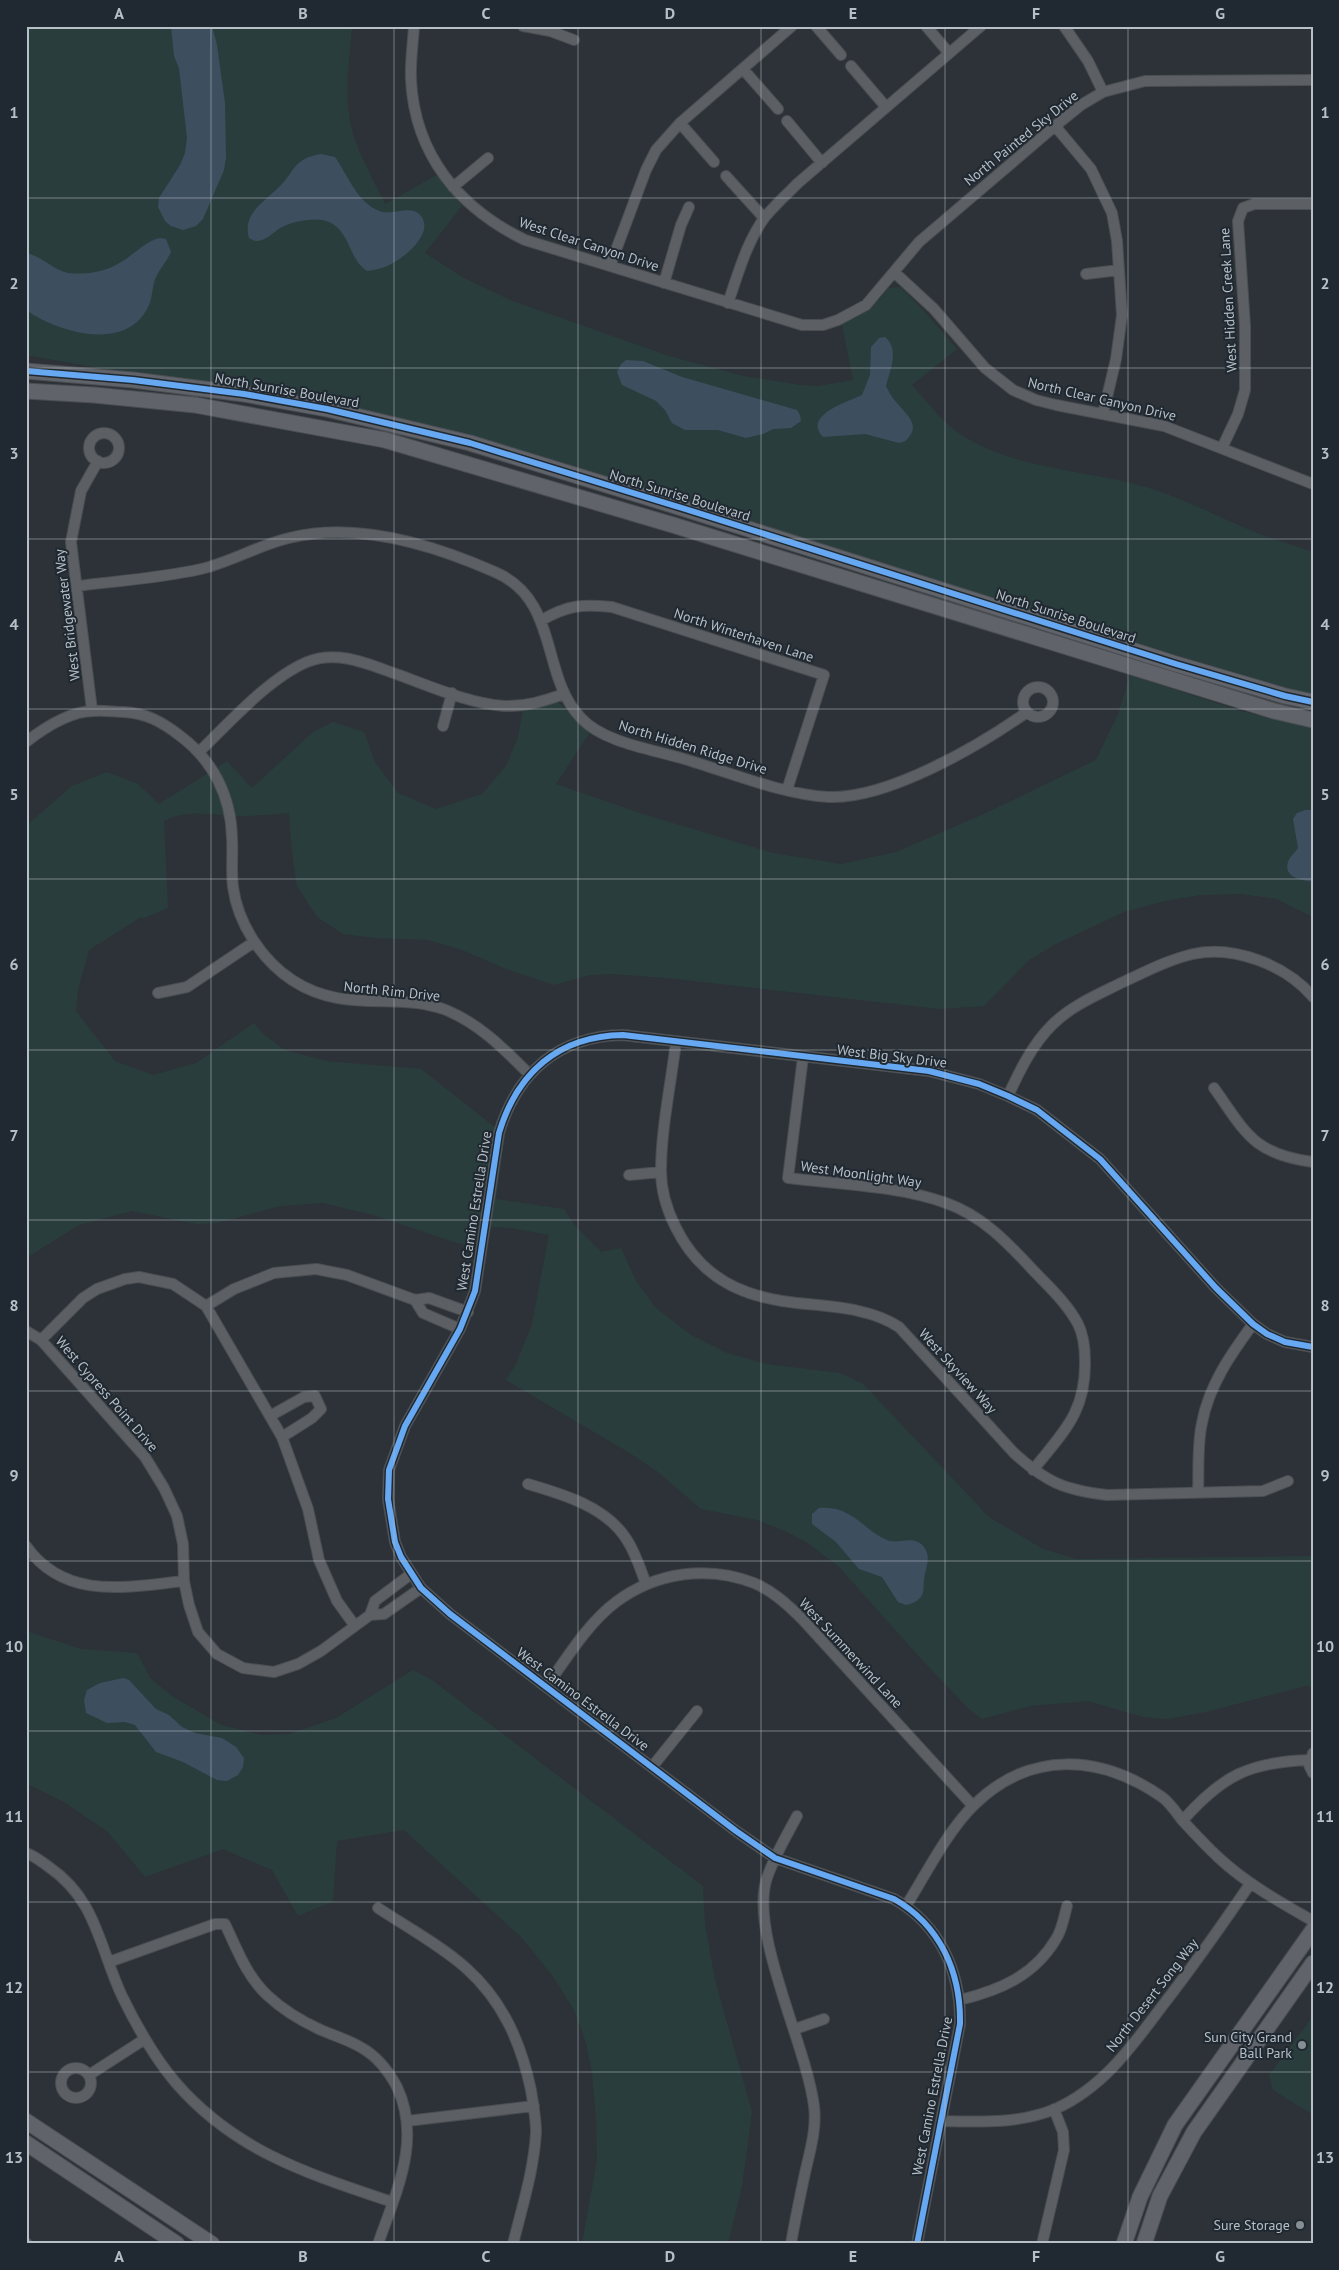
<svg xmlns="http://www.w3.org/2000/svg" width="1339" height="2270" viewBox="0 0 1339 2270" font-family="'PT Sans',sans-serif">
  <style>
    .green { fill: #2a3d3d }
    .water { fill: #3d4e5f }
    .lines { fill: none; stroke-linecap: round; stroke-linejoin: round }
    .street-casing { stroke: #4a4e52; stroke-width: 12 }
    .secondary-casing { stroke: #4a4e52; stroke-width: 17 }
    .street { stroke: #5c6065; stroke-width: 10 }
    .secondary { stroke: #60646a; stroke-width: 15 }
    .cycleway-casing { stroke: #202931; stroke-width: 9 }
    .cycleway { stroke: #66a8f1; stroke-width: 6 }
    .grid { fill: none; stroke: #b7bfc7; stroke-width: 1; stroke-opacity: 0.55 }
    .poi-dot { fill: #868e95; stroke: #202931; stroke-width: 2 }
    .labels { text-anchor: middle; stroke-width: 4; stroke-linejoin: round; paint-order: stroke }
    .street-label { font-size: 14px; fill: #b7bfc7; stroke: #202931 }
    .poi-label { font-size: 14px; fill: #b7bfc7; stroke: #202931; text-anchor: end }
    .neatline { fill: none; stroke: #b7bfc7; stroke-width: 2 }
    .grid-label { font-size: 16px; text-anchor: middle; font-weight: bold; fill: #b7bfc7 }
  </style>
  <rect width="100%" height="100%" fill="#2c3237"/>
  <path class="green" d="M26 26H352C350 55 345 86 349 115 353 145 372 177 385 204L437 175 462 206 425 253 464 278 510 300 669 356 743 376 800 385 818 386 853 380 842 324C862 316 876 305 889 288L900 287 924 311 957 349 912 385C927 402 941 421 960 434 1017 471 1087 469 1149 488 1188 500 1224 520 1262 535 1279 541 1296 546 1313 552V697L1138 646 801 540 257 390 111 370 26 355Z
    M1130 675 1241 711 1313 728V917L1277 899 1241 894 1200 895 1165 901 1124 912 1054 945 1029 960 984 1006 939 1009 668 978 611 974 590 975 554 985 506 969 462 950 428 940 375 938 343 934 317 917 297 886 292 852 289 813C274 814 258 816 242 816 216 816 189 808 164 821L168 908 144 918 141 917 89 950 78 990 76 1011 115 1061 153 1075 196 1063 254 1023 263 1034 285 1050 326 1061 421 1069 505 1135 496 1199 564 1209 576 1227 601 1252 621 1248 636 1281 656 1308 691 1335 727 1353 766 1364 840 1373 863 1384 989 1517 1043 1549 1076 1559 1313 1556V1687L1306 1686 1206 1712 1168 1719 1143 1717 1088 1701 1030 1706 982 1719 968 1708 924 1662 839 1567 808 1543 785 1531 757 1520 701 1509 658 1472 628 1452 506 1380 516 1364 532 1324 549 1235 511 1228 479 1226 477 1246 457 1243 377 1216 323 1203 280 1206 218 1223 197 1224 132 1211 79 1225 26 1258V826L72 786 107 772 138 784 159 804 227 761 252 788 313 732 333 722 364 732 375 762 398 793 436 809 482 794 506 766 518 737 523 710 558 702 590 732 556 784 643 814 773 853 841 864 896 852 988 812 1096 760 1118 714Z
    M26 1631 81 1649 137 1653 150 1678 172 1696 221 1725 262 1735 289 1734 336 1718 413 1670 432 1680 703 1886 705 1924 715 1980 752 2112 742 2186 728 2244H582L597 2160 596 2116 592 2072 586 2043 574 2010 552 1975 522 1938 404 1830 337 1841 333 1901 298 1916 272 1870 223 1849 145 1877 108 1832 64 1802 26 1783Z
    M1313 2016V2115L1273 2090 1269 2075Z"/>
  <path class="water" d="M171 26H212L217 45 225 103 226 157 224 170 203 219 196 226 183 230 171 226 165 221 158 207 159 198 180 165 185 153 187 138 179 68 174 56Z
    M321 154 335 157C347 174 356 199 375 209 391 219 410 202 421 216 434 233 406 256 393 263 384 268 376 270 367 271 349 259 351 236 333 224 320 215 293 221 280 228 273 233 265 241 256 241 254 241 251 239 249 238 242 214 264 202 279 187 296 171 292 159 321 154Z
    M160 238 166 239 171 252C167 261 161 267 157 275 152 284 153 296 149 305 128 353 59 333 26 310V253C42 256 53 270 68 273 86 275 106 272 121 262 135 254 144 242 160 238Z
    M885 337C900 350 890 369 886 386 889 392 892 398 897 403 905 413 920 424 909 437 906 441 904 442 899 443L865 434 823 437C802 415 848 402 862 395L870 375 871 347 879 338Z
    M626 360 643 361 682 377 797 410 800 415 801 421 791 428 773 429 763 434 746 438 718 430H685L672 423 665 410 656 401 622 385 617 372 621 364Z
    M1305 810H1313V881C1302 881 1283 877 1288 862 1290 856 1295 853 1298 848L1293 819 1297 813Z
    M819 1508C852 1505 863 1530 887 1540 900 1545 913 1534 924 1547 932 1558 925 1568 924 1580 923 1586 925 1593 920 1598 916 1602 911 1604 906 1605L898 1602 882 1577 859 1569 836 1542 812 1524V1514Z
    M123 1678 129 1680 156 1709 169 1715 182 1727 195 1733 222 1738 236 1747 244 1758 243 1767 238 1775 227 1781 217 1780 183 1762 156 1752 135 1725 125 1722 107 1723 86 1713 84 1700 87 1690 100 1683Z"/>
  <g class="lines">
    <defs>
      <path id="street" d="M414 26C413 44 410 62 411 80 415 155 459 208 525 240L802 325H823L838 320 866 305 919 242 1055 126 1081 105 1103 92 1145 81 1313 80
        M523 26 550 31 574 40
        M816 26 841 55
        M926 26 949 53
        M1064 26 1088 61 1103 92
        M851 66 886 107
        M743 69 778 109
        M787 121 822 163
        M680 123 714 162
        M1055 126 1091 169 1112 213 1117 241 1122 315 1116 359 1103 414
        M726 176 764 218
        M453 187 488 158
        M610 266 646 170 656 150 680 123 792 26
        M894 272 934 309 985 368 1013 390 1036 400 1056 405 1164 426 1313 484
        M1086 274 1119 270
        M664 283 681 225 689 207
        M728 303C738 274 747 241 765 217 775 205 787 194 798 183L981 26
        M89 448a15 15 0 1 1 30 0a15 15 0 1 1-30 0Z
        M1222 448 1238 414 1245 390V326L1238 221 1243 208 1254 204H1313
        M77 586C118 581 161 578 201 569 231 562 259 545 289 538 355 521 434 545 495 572 560 600 540 676 581 718 603 742 650 749 681 758 726 771 783 795 829 797 888 799 979 746 1027 712
        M542 620C568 605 582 604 612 607L824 675 787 790
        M1023 702a15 15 0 1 1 30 0a15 15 0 1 1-30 0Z
        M92 710 71 542 81 491 98 461
        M443 726 452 693
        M26 742C44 728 71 711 94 711 104 710 114 712 124 712 146 713 162 722 179 735 213 760 231 796 232 838 233 854 231 871 233 887 238 924 262 960 292 980 345 1015 395 991 446 1010 480 1024 504 1049 529 1074
        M200 751C230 722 269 678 307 662 338 649 370 665 399 675 432 687 468 703 504 706 525 707 544 701 564 694
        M158 993 187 987 254 942
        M676 1042C671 1083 661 1130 661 1171 661 1207 683 1251 712 1273 732 1289 757 1297 782 1301 820 1307 866 1305 899 1327L1014 1453C1046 1482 1064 1490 1107 1495L1263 1491 1288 1481
        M803 1057 788 1178C837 1184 900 1186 946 1203 981 1215 1007 1242 1032 1269 1048 1286 1067 1303 1078 1324 1084 1336 1085 1348 1085 1361 1086 1413 1063 1432 1033 1470
        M1214 1088C1246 1133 1253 1154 1313 1162
        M1008 1096C1020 1070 1032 1045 1052 1025 1071 1006 1095 996 1119 984 1143 973 1167 960 1193 954 1234 945 1286 965 1313 997
        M629 1175 661 1172
        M415 1300 423 1313 460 1329
        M206 1306 234 1289 274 1273 316 1269 347 1275 415 1300 429 1298 468 1312
        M26 1331 41 1340 145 1457 164 1488 177 1516 183 1544 184 1581 189 1605 198 1632 217 1654 243 1668 274 1672 298 1664 321 1651 370 1615 384 1614 421 1588
        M41 1340 83 1298 97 1289 125 1279 139 1277 173 1284 206 1306 282 1437 308 1509 319 1560 337 1601 355 1626
        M270 1416 304 1397 315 1396 321 1409 312 1418 282 1437
        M528 1484C562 1494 604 1506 625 1537 635 1551 640 1568 646 1584
        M1198 1492C1199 1469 1197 1445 1202 1423 1209 1385 1231 1354 1253 1324
        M26 1546C65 1601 127 1587 184 1581
        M370 1615 375 1601 411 1574
        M546 1687C567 1658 587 1624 616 1602 656 1572 708 1565 754 1583 773 1591 788 1605 802 1619L973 1806
        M1313 1753 1309 1765 1313 1773
        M652 1767 697 1711
        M1183 1820C1222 1776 1249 1762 1309 1760
        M26 1853C35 1856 42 1862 49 1867 97 1900 99 1947 122 1996 137 2027 154 2057 176 2083 236 2152 309 2174 392 2202
        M906 1906C926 1874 947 1832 973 1806 1029 1750 1100 1754 1162 1797 1170 1803 1176 1812 1182 1820 1194 1833 1206 1846 1219 1858 1247 1884 1280 1902 1313 1921
        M378 1908C407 1927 440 1945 466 1968 503 2001 521 2043 531 2090 533 2104 536 2118 536 2132 534 2170 522 2207 513 2244
        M109 1962 215 1924H225C237 1949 246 1975 267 1995 283 2010 301 2021 321 2030 335 2036 349 2040 362 2048 378 2057 389 2072 397 2087 422 2140 396 2192 378 2244
        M960 2000C1000 1990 1034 1976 1056 1939 1062 1930 1064 1917 1067 1906
        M795 2029 824 2019
        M61 2083a15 15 0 1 1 30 0a15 15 0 1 1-30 0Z
        M89 2075 145 2039
        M407 2121 534 2106
        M942 2121C980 2122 1019 2124 1055 2109 1103 2088 1133 2045 1163 2005 1194 1965 1222 1925 1250 1884
        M26 2243 27 2244
        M791 2244C795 2220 800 2197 805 2173 810 2151 817 2128 814 2106 806 2044 751 1937 766 1881 773 1858 786 1837 797 1816
        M917 2244 960 2024C961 1972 940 1925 894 1899L775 1858 736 1831 450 1614 421 1588 401 1557 395 1542 388 1499 389 1470 405 1426 460 1329 475 1291 499 1133C517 1073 558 1036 623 1035L929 1071 979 1084 1008 1096 1037 1110 1100 1159 1216 1288 1253 1324 1267 1334 1285 1342 1313 1347
        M1042 2244 1064 2150 1063 2132 1054 2109"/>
      <path id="secondary" d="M26 371 133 380 244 394 327 409 470 443 682 508 1176 664 1285 696 1313 702
        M26 391 94 395 195 405 385 440 673 525 1274 711 1313 720
        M26 2121 212 2244
        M26 2143 177 2244
        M1124 2244 1140 2197 1175 2125 1313 1930
        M1144 2244 1160 2196 1194 2132 1313 1963"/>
    </defs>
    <use href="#street" class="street-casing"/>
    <use href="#secondary" class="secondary-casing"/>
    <use href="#street" class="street"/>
    <use href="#secondary" class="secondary"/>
    <defs>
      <path id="cycleway" d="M26 371 133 380 244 394 327 409 470 443 682 508 1176 664 1285 696 1313 702
        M917 2244 960 2024C961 1972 940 1925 894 1899L775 1858 736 1831 450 1614 421 1588 401 1557 395 1542 388 1499 389 1470 405 1426 460 1329 475 1291 499 1133C517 1073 558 1036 623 1035L929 1071 979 1084 1008 1096 1037 1110 1100 1159 1216 1288 1253 1324 1267 1334 1285 1342 1313 1347"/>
    </defs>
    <use href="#cycleway" class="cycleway-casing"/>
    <use href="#cycleway" class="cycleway"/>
  </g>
  <path class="grid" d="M211 26V2244M394 26V2244M578 26V2244M761 26V2244M945 26V2244M1128 26V2244M26 198H1313M26 368H1313M26 539H1313M26 709H1313M26 879H1313M26 1050H1313M26 1220H1313M26 1391H1313M26 1561H1313M26 1731H1313M26 1902H1313M26 2072H1313"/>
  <g class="poi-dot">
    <circle cx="1302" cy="2045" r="5"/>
    <circle cx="1300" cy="2225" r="5"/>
  </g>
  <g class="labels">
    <g class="street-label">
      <text transform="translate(1021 138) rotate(-39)" y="5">North Painted Sky Drive</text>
      <text transform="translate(589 244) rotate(18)" y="5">West Clear Canyon Drive</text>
      <text transform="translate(1228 300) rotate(-93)" y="5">West Hidden Creek Lane</text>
      <text transform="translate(287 390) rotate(10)" y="5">North Sunrise Boulevard</text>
      <text transform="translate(1102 399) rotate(13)" y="5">North Clear Canyon Drive</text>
      <text transform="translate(680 495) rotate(17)" y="5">North Sunrise Boulevard</text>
      <text transform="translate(67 615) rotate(-97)" y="5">West Bridgewater Way</text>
      <text transform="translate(1066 616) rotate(18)" y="5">North Sunrise Boulevard</text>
      <text transform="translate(744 635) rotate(18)" y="5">North Winterhaven Lane</text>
      <text transform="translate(693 747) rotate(17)" y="5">North Hidden Ridge Drive</text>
      <text transform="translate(392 991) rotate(6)" y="5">North Rim Drive</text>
      <text transform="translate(892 1056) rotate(7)" y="5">West Big Sky Drive</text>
      <text transform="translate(861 1174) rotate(8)" y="5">West Moonlight Way</text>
      <text transform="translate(474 1211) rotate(-81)" y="5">West Camino Estrella Drive</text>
      <text transform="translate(958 1371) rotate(48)" y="5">West Skyview Way</text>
      <text transform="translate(107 1394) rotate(49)" y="5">West Cypress Point Drive</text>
      <text transform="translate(851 1653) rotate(47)" y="5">West Summerwind Lane</text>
      <text transform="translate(583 1699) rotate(37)" y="5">West Camino Estrella Drive</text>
      <text transform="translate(1152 1995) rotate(-52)" y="5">North Desert Song Way</text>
      <text transform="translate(932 2096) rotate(-79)" y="5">West Camino Estrella Drive</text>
    </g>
    <g class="poi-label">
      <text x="1292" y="2042">Sun City Grand<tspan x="1292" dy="16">Ball Park</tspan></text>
      <text x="1290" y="2230">Sure Storage</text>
    </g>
  </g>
  <rect width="1339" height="2270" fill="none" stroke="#202931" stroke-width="55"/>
  <rect x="28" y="28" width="1284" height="2214" class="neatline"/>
  <g class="grid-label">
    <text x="119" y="19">A</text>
    <text x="303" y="19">B</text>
    <text x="486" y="19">C</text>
    <text x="670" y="19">D</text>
    <text x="853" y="19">E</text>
    <text x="1036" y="19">F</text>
    <text x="1220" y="19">G</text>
    <text x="14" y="118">1</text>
    <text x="1325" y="118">1</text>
    <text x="14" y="289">2</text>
    <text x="1325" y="289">2</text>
    <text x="14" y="459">3</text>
    <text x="1325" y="459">3</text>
    <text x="14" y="630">4</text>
    <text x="1325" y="630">4</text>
    <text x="14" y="800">5</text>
    <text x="1325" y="800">5</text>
    <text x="14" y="970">6</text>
    <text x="1325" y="970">6</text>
    <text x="14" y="1141">7</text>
    <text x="1325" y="1141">7</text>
    <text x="14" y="1311">8</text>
    <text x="1325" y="1311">8</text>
    <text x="14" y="1481">9</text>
    <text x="1325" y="1481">9</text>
    <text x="14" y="1652">10</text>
    <text x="1325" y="1652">10</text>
    <text x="14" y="1822">11</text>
    <text x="1325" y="1822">11</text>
    <text x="14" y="1993">12</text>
    <text x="1325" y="1993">12</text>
    <text x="14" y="2163">13</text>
    <text x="1325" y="2163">13</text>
    <text x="119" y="2262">A</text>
    <text x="303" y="2262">B</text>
    <text x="486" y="2262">C</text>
    <text x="670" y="2262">D</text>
    <text x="853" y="2262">E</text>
    <text x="1036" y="2262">F</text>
    <text x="1220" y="2262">G</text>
  </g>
</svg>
